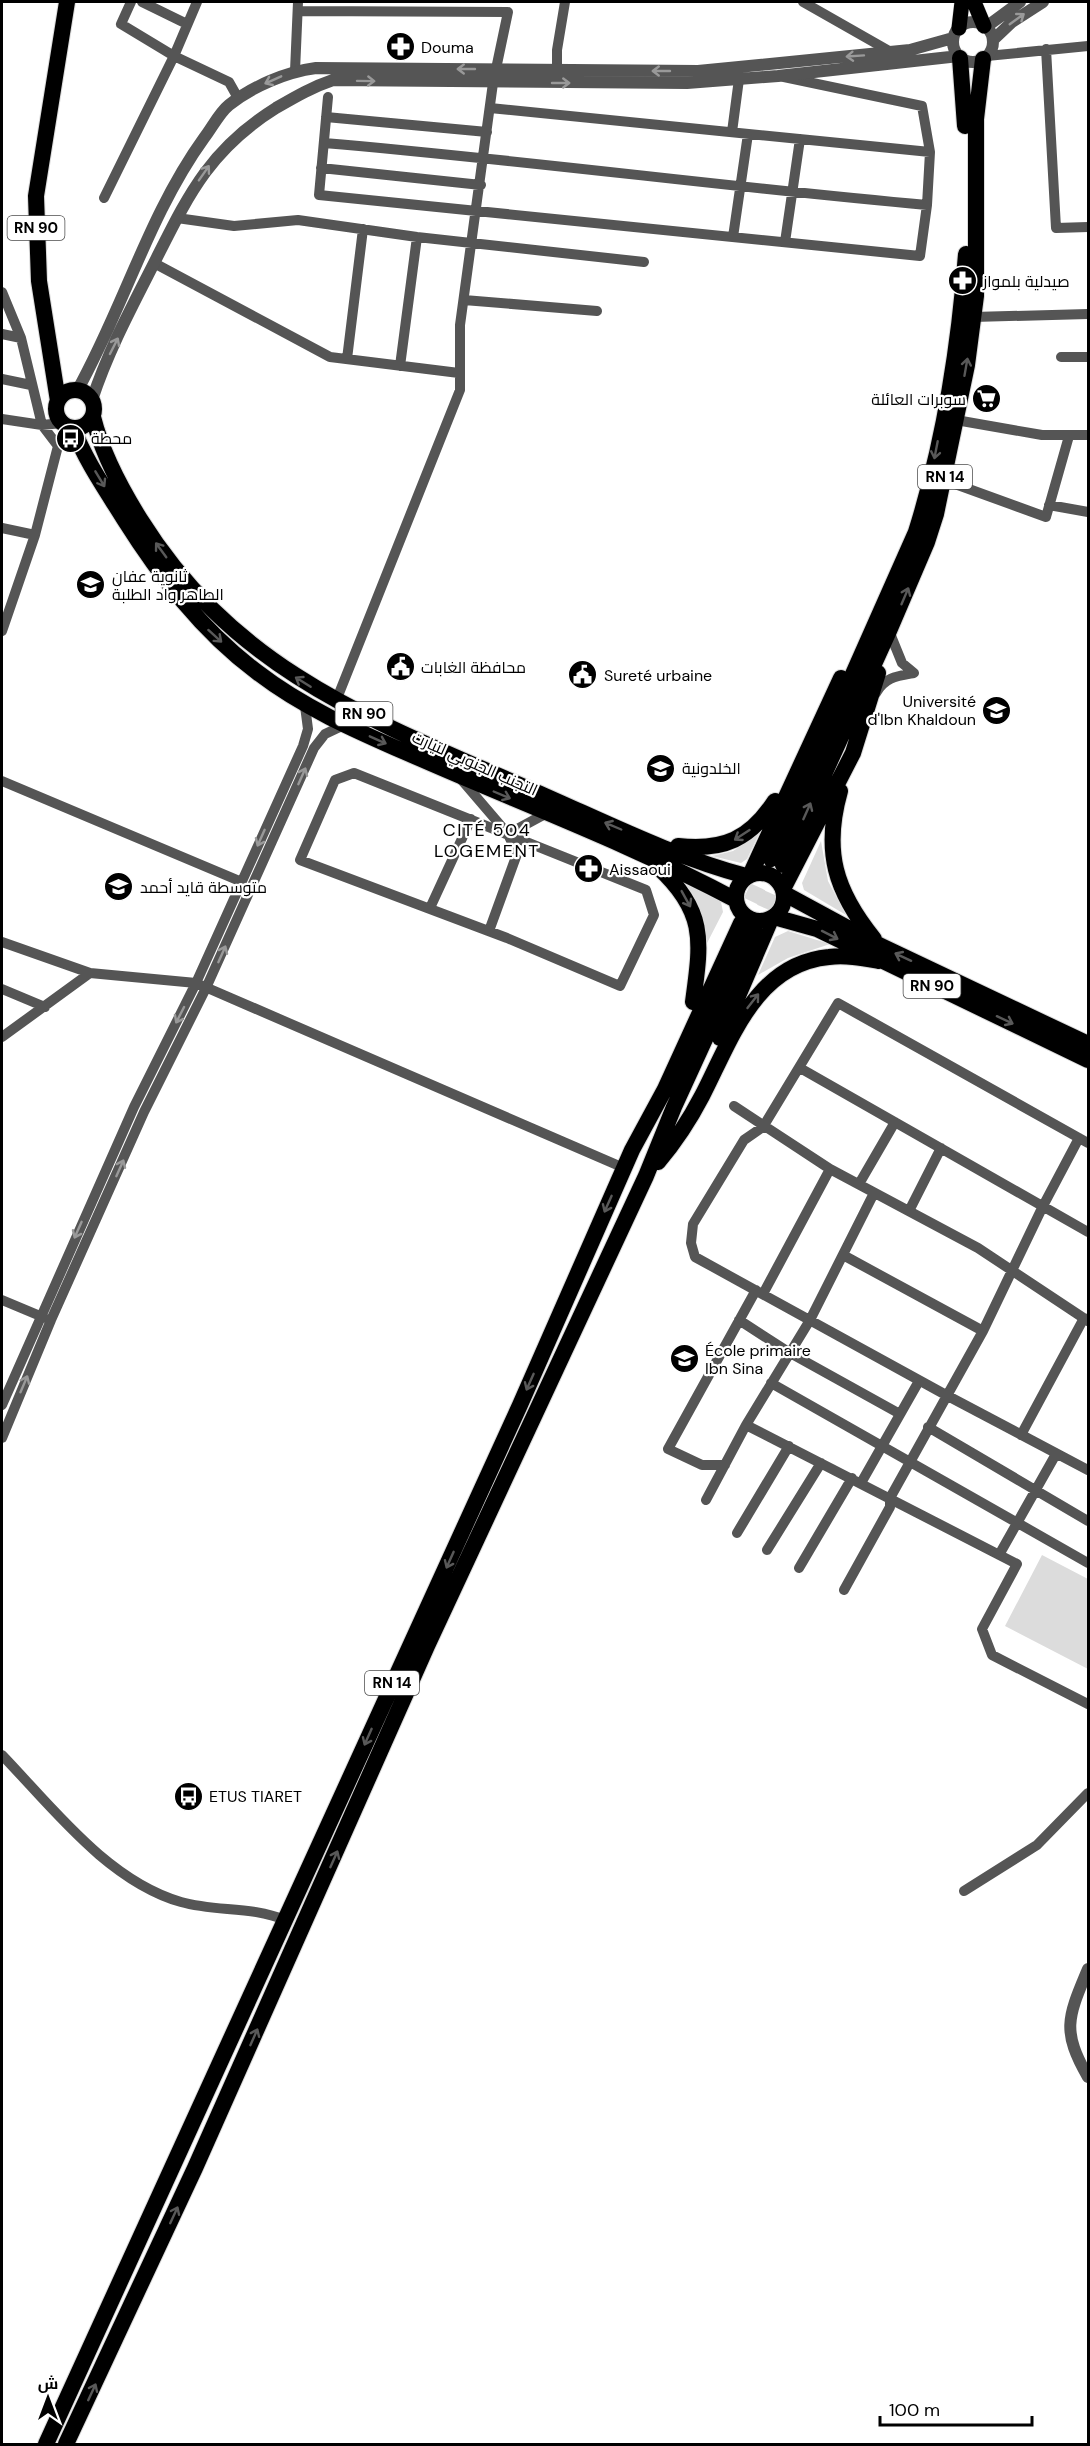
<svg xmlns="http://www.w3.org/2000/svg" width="1090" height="2446" viewBox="0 0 1090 2446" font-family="'DM Sans',Cairo,sans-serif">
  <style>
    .green { fill: #dcdcdc }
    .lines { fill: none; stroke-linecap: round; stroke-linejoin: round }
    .trunk-tunnel { stroke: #d9d9d9; stroke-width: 16; stroke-dasharray: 16 8; stroke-linecap: butt }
    .primary-casing { stroke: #dbdbdb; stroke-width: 16 }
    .trunk-casing { stroke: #dbdbdb; stroke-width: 18 }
    .minor { stroke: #555; stroke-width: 10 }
    .tertiary { stroke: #555; stroke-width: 12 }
    .primary { stroke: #000; stroke-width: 15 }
    .trunk { stroke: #000; stroke-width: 16 }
    .oneway { stroke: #999 }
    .oneway2 { stroke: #595959 }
    .labels { text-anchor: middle; stroke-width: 4.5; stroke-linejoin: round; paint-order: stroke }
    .shield { fill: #fff; stroke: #4c4c4c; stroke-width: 1.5 }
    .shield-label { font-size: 15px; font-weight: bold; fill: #000 }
    .poi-label { font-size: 16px; fill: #000; stroke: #fff; text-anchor: start }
    .street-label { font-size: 16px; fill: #000; stroke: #fff }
    .neighbourhood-label { font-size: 18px; letter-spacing: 1.5px; fill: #000; stroke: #fff }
  </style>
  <rect width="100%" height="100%" fill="#fff"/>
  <path class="green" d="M759 834 747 859 741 863 712 856 733 851Z
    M821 841 828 881 846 915 804 890 802 883Z
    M683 879 721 902 723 912 705 947 697 905Z
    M788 931 830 944 788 958 758 975 775 937Z
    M1042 1555 1088 1579V1669L1005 1626Z"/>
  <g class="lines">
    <path class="trunk-tunnel" d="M741 923 771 859
      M755 930 783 865"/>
    <defs>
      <path id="primary" d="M974 2 984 26
        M959 28 962 2"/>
      <path id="trunk" d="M960 58 965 126
        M56 409a19 19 0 1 1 38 0a19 19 0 1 1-38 0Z
        M58 401 39 281 36 196 67 2
        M93 417C102 453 120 487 140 519 236 673 378 723 536 792 605 822 674 857 746 876
        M73 428C85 460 106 490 124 519 160 576 202 631 257 672 306 710 364 734 421 759 526 805 635 846 736 900
        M840 791C823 851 835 891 874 939
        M678 846C724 851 750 839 775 801
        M771 859 916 532C944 442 959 347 966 254
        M783 865 889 631 927 542 936 514 967 365 976 296V119L983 59
        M658 867C707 912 701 942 693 1002
        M736 897a24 24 0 1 1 48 0a24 24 0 1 1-48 0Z
        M751 873 841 678
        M783 889 853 753 878 673
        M785 894 881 946 1088 1044
        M774 917 817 929 1088 1060
        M720 1038 771 919
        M658 1162C675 1142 690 1119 702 1096 731 1040 755 964 829 957 846 955 862 958 879 961
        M46 2444 520 1405 632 1150 665 1089 741 923
        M66 2444 195 2168 427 1646 646 1176 674 1107 755 930"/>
    </defs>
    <use href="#primary" class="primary-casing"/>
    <use href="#trunk" class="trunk-casing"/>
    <path class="minor" d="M131 2 121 24 174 56 229 82 238 98
      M142 2 187 24
      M803 2 891 52
      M299 11 508 12 496 69
      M1046 49 1056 228 1088 227
      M987 56 1088 46
      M557 70V50L565 2
      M295 71 298 2
      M328 97 319 195 920 256 927 205 930 152 922 106 784 77
      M490 108 930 152
      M326 117 487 132
      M732 132 739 79
      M324 143C525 160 726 187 927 205
      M321 168 481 185
      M104 198 174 56 197 2
      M177 218 234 226 298 220 417 237 644 262
      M733 237 748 134
      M785 242 800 139
      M154 263 330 357 459 373
      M2 292 21 338 42 425 58 446
      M464 300 597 311
      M973 317 1088 314
      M2 334 21 338
      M1061 357H1088
      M347 359 363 229
      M400 366 417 237
      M2 379 31 385
      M2 419 42 425 62 423
      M956 420 1042 435H1088
      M944 480 1046 517 1069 436
      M1049 505 1088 512
      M2 528 35 535
      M2 631 35 535 58 446 67 426
      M876 693C885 677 897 676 914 673L902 663 889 631
      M336 701 460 390V325L493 83
      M354 773 646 890 654 915 620 986 507 938 300 860 335 780Z
      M460 778 508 834 517 854 489 931
      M2 781 242 882
      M508 834 545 814
      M430 908 471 819
      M2 942 90 973 196 983 624 1168
      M2 989 45 1007
      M2 1037 90 973
      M800 1068 1088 1232
      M734 1106 830 1169 978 1248 1088 1321
      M1088 1143 838 1003 763 1127 744 1140 693 1224 691 1243 695 1257 946 1395 1088 1470
      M859 1184 895 1122
      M909 1211 941 1148
      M843 1255 983 1331 890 1498V1507L844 1590
      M763 1294 830 1169
      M2 1300 45 1318
      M739 1320 790 1353 900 1414
      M983 1331 1043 1206 1079 1138
      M771 1383 1088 1563
      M2 1405 134 1107 196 983 303 746 308 729 305 706
      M746 1425 1017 1564 982 1629 992 1655 1088 1704
      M928 1427 1088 1521
      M1021 1435 1084 1318
      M2 1438 51 1320 144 1112 206 988 314 748 325 734 344 725
      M725 1465H702L668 1449 756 1290
      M861 1483 919 1381
      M706 1500 746 1425 810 1320 874 1193
      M737 1533 789 1446
      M767 1550 821 1463
      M999 1555 1056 1454
      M799 1568 852 1478
      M2 1755C53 1808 108 1881 181 1902 216 1912 251 1906 285 1920
      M964 1891 1037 1845 1088 1793"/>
    <path class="tertiary" d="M953 42a20 20 0 1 1 40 0a20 20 0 1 1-40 0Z
      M986 27 1020 2
      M993 40 1012 22 1043 2
      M77 391C123 309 149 214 204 138 212 128 219 113 229 105 253 86 286 72 316 68L698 71 910 50 953 38
      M92 400C106 357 127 316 148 275 185 203 204 153 276 108 295 97 312 87 333 80L687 83 778 76 959 56
      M1088 1969C1068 2017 1061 2030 1088 2077"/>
    <use href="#primary" class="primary"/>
    <use href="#trunk" class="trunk"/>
  </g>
  <defs><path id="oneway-shaft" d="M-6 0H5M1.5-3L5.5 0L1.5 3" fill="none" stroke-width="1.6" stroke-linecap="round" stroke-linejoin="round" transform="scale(1.5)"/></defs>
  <g class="oneway">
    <use href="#oneway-shaft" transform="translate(1017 19) rotate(-36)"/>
    <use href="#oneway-shaft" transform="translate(855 56) rotate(176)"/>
    <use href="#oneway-shaft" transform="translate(466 69) rotate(180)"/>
    <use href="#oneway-shaft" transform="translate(661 71) rotate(-180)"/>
    <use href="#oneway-shaft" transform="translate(273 80) rotate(156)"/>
    <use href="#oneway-shaft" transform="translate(366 81) rotate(1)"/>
    <use href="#oneway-shaft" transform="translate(561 83)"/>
    <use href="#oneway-shaft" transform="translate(204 173) rotate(-55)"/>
    <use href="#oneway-shaft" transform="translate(114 346) rotate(-63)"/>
    <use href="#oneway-shaft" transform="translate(302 776) rotate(-66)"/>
    <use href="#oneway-shaft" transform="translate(261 838) rotate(114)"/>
    <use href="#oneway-shaft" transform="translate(222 954) rotate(-66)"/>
    <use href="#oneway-shaft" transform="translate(180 1015) rotate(117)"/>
    <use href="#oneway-shaft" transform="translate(120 1168) rotate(-66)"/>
    <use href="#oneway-shaft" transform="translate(78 1230) rotate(114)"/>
    <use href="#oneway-shaft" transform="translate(24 1384) rotate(-67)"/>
  </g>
  <g class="oneway2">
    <use href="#oneway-shaft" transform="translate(966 367) rotate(-80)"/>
    <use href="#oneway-shaft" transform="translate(936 450) rotate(101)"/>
    <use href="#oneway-shaft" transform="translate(100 479) rotate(59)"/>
    <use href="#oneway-shaft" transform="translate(161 550) rotate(-126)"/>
    <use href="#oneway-shaft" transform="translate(905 596) rotate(-67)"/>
    <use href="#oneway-shaft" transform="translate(215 636) rotate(42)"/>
    <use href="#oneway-shaft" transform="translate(303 682) rotate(-148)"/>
    <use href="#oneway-shaft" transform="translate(378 740) rotate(24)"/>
    <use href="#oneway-shaft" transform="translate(502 795) rotate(23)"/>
    <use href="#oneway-shaft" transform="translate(807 811) rotate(-66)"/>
    <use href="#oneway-shaft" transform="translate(613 826) rotate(-157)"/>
    <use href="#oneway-shaft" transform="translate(742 835) rotate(147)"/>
    <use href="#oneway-shaft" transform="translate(686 899) rotate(61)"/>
    <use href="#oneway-shaft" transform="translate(830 935) rotate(27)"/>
    <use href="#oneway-shaft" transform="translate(903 957) rotate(-155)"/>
    <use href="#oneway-shaft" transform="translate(753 1001) rotate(-52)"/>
    <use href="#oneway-shaft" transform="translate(1005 1020) rotate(25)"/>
    <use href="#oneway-shaft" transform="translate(608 1204) rotate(114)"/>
    <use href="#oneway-shaft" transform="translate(530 1382) rotate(114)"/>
    <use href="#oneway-shaft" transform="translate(450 1560) rotate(114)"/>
    <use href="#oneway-shaft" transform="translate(368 1737) rotate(114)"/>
    <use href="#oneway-shaft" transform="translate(334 1859) rotate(-66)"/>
    <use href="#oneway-shaft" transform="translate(254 2037) rotate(-66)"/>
    <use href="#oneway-shaft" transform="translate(174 2215) rotate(-65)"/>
    <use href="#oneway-shaft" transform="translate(92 2392) rotate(-65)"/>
  </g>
  <defs>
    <symbol id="pharmacy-disc" viewBox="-11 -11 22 22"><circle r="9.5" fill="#000" stroke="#fff"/><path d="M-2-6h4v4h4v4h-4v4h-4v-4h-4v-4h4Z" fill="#fff"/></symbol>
    <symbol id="supermarket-disc" viewBox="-11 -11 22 22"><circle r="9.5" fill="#000" stroke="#fff"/><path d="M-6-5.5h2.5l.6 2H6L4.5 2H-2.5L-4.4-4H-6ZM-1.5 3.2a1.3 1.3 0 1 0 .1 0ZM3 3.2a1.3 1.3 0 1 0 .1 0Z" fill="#fff"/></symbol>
    <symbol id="bus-disc" viewBox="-11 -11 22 22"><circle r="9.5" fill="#000" stroke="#fff"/><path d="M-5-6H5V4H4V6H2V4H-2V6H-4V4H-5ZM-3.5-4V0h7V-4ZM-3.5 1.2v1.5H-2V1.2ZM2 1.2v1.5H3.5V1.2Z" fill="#fff"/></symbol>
    <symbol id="school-disc" viewBox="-11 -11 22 22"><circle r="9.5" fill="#000" stroke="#fff"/><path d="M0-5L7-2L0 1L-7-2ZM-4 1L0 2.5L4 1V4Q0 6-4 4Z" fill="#fff"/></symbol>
    <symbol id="civic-disc" viewBox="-11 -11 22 22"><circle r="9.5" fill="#000" stroke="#fff"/><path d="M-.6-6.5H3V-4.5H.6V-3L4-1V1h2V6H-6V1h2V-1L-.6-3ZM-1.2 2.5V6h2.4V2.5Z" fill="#fff"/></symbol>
    <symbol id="university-disc" viewBox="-11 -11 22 22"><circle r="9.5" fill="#000" stroke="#fff"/><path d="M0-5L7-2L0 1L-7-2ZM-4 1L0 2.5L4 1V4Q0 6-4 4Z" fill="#fff"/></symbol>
  </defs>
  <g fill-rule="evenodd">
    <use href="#pharmacy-disc" x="384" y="30" width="33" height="33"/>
    <use href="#pharmacy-disc" x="946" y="264" width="33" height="33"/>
    <use href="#supermarket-disc" x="970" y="382" width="33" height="33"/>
    <use href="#bus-disc" x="54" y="422" width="33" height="33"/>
    <use href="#school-disc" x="74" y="568" width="33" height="33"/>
    <use href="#civic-disc" x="384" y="650" width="33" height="33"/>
    <use href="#civic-disc" x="566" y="658" width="33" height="33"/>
    <use href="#university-disc" x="980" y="694" width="33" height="33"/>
    <use href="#university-disc" x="644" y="752" width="33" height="33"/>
    <use href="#pharmacy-disc" x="572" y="852" width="33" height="33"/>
    <use href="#school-disc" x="102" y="870" width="33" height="33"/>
    <use href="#school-disc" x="668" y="1342" width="33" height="33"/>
    <use href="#bus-disc" x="172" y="1780" width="33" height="33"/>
  </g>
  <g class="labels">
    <g class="shield">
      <rect x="7.5" y="216" width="57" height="24" rx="4.5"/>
      <rect x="918" y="465" width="54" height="24" rx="4.5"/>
      <rect x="335.5" y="702" width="57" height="24" rx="4.5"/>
      <rect x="903.5" y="974" width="57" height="24" rx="4.5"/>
      <rect x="365" y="1671" width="54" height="24" rx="4.5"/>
    </g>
    <g class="shield-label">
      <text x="36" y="233">RN 90</text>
      <text x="945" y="482">RN 14</text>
      <text x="364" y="719">RN 90</text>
      <text x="932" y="991">RN 90</text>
      <text x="392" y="1688">RN 14</text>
    </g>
    <g class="poi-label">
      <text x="421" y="53">Douma</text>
      <text x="983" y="287">صيدلية بلمواز</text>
      <text x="966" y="405" text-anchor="end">سوبرات العائلة</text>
      <text x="91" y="444">محطة</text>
      <text x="112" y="582">ثانوية عفان<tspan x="112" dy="18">الطاهر واد الطلبة</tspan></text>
      <text x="421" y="673">محافظة الغابات</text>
      <text x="604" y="681">Sureté urbaine</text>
      <text x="976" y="707" text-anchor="end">Université<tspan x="976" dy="18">d'Ibn Khaldoun</tspan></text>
      <text x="682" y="774">الخلدونية</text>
      <text x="609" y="875">Aissaoui</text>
      <text x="140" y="893">متوسطة قايد أحمد</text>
      <text x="705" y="1356">École primaire<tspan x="705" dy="18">Ibn Sina</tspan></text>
      <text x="209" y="1802">ETUS TIARET</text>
    </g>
    <g class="street-label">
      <text transform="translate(475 763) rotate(24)" y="6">التجنب الجنوبي لتيارت</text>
    </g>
    <g class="neighbourhood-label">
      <text x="487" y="836">CITÉ 504<tspan x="487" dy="21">LOGEMENT</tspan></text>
    </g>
  </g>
  <rect width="1090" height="2446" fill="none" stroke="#000000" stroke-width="6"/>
  <g transform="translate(48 2398)" stroke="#ffffff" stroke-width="4.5" paint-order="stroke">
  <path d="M0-4.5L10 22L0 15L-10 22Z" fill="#000000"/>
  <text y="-9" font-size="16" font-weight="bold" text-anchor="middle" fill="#000000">ش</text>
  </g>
  <path d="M880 2416v9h152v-9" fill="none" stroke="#000000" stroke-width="3"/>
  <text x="889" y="2416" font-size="18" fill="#000000" stroke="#ffffff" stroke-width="4.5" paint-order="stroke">100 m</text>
</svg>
